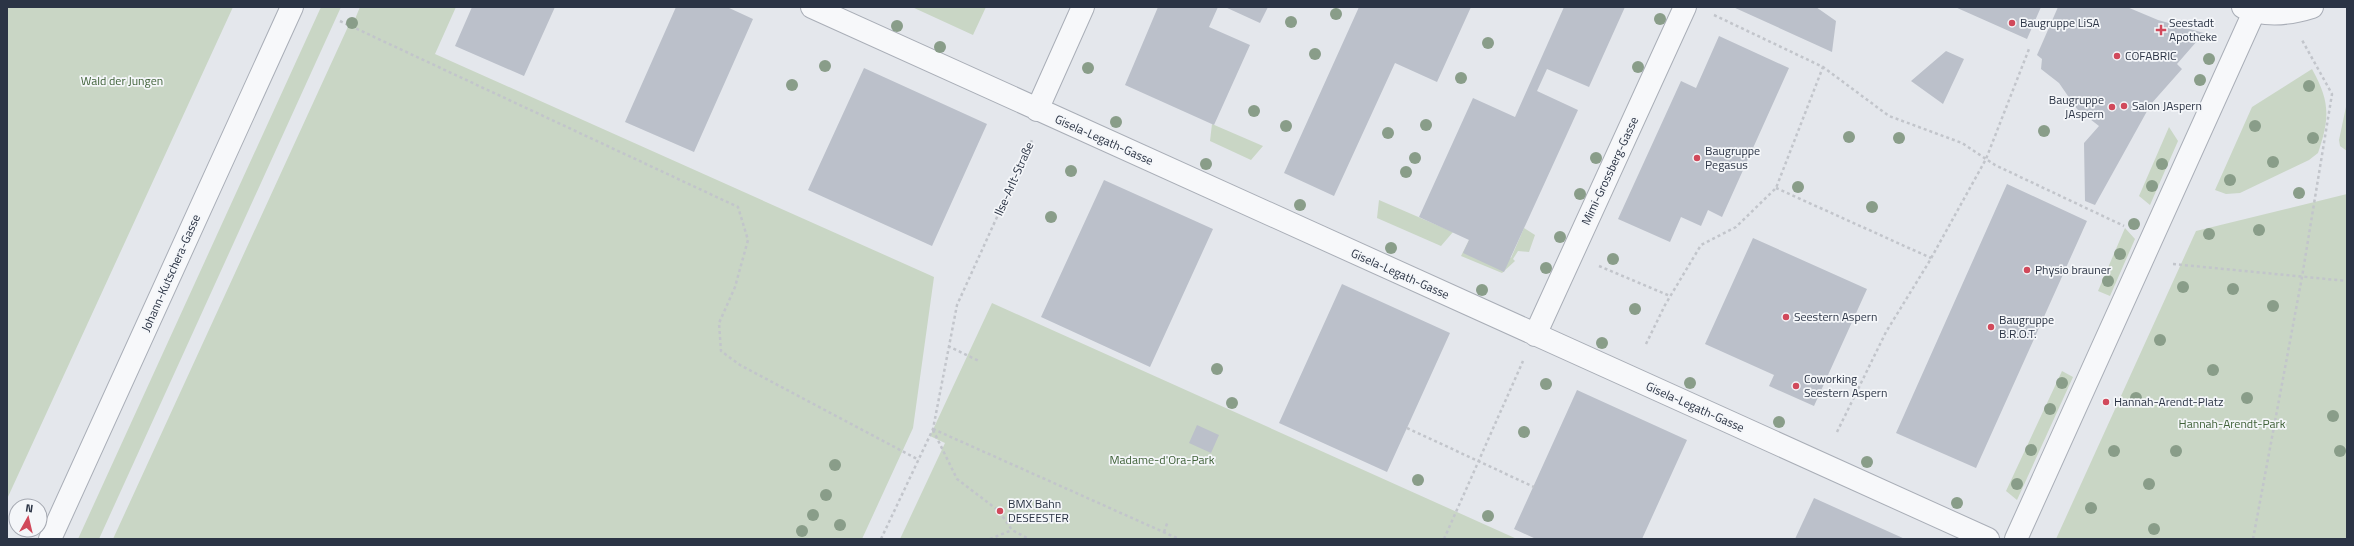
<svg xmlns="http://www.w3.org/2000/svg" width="2354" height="546" viewBox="0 0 2354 546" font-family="'Titillium Web',sans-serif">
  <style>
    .green { fill: #c9d6c5 }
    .building { fill: #bbc0ca }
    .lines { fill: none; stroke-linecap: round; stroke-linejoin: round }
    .minor-casing { stroke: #a9aeb7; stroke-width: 24 }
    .tertiary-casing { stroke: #a9aeb7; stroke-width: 24 }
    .path { stroke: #c2c5cb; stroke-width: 2.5; stroke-dasharray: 3 3; stroke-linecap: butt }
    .minor { stroke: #f7f8fa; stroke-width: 22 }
    .tertiary { stroke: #f7f8fa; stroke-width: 22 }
    .tree { fill: #899d89 }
    .poi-dot { fill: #d1495b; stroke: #f4f6f9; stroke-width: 1.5 }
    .labels { text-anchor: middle; stroke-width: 3.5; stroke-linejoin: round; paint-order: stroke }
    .poi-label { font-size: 12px; fill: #2b3445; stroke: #f4f6f9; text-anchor: start }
    .park-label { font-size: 12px; fill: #3f6138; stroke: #f4f6f9 }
    .street-label { font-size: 12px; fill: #2b3445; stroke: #f4f6f9 }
  </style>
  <rect width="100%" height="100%" fill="#e4e7ec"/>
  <path class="green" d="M7 7H233L7 499Z
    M321 7H341L99 539H78Z
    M360 7H456L435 54 934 277 913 428 862 539H113L352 18 355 19Z
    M912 7H986L973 35Z
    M2312 69C2330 101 2330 118 2318 153L2309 160 2240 193 2226 194 2215 190 2252 107Z
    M2347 102V151L2340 146 2339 140Z
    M1212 124 1263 146 1251 160 1210 141Z
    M2169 127 2178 141 2150 205 2139 196Z
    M2347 194V539H2056L2196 231Z
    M1379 200 1453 232 1441 246 1377 218Z
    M1524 228 1535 235 1529 252 1518 251 1513 259 1515 261 1502 273 1461 256 1469 240 1511 258Z
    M2125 228 2135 239 2110 296 2098 291Z
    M992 303 1517 539H900L945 443 930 436Z
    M2062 371 2073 377 2017 500 2006 491Z"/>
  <path class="building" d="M472 7H555L524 76 455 46Z
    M676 7H727L753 19 694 152 625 122Z
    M1158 7H1218L1209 27 1250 45 1214 125 1125 85Z
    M1225 7H1268L1260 23Z
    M1359 7H1471L1437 82 1395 63 1334 196 1284 173Z
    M1564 7H1625L1589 87 1547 69 1537 91 1578 110 1504 272 1463 253 1469 240 1419 217 1473 98 1515 117Z
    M1733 7H1816L1836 21 1832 52Z
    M1955 7H2041L2027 39Z
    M2058 7H2127L2158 20 2204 33 2177 64 2182 69 2151 104 2095 205 2085 201 2084 143 2099 126 2077 109 2059 83 2041 69 2042 59 2037 55Z
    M1719 36 1789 68 1722 217 1708 210 1701 226 1681 217 1670 242 1618 219 1681 81 1696 88Z
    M1946 51 1964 59 1943 104 1911 81Z
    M864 68 987 124 932 246 808 190Z
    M1104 180 1213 229 1150 367 1041 317Z
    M2007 184 2087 221 1976 468 1896 433Z
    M1753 238 1867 289 1814 406 1769 386 1774 375 1705 344Z
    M1342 284 1450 333 1387 472 1279 423Z
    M1577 390 1687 440 1642 539H1536L1514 529Z
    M1197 425 1219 435 1211 453 1189 443Z
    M1814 498 1905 539H1795Z"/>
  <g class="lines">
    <defs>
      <path id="minor" d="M812 7 1988 539
        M1037 110 1083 7
        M1535 335 1685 7
        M50 539 292 7
        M2016 539 2254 12"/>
      <path id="tertiary" d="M2243 7C2265 17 2290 14 2312 7"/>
    </defs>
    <use href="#minor" class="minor-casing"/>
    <use href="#tertiary" class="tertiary-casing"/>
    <path class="path" d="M1714 15 1823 67 1889 116 1962 143 1995 165 2124 226
      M340 21 738 207 748 240 735 287 719 323 721 351 740 365 919 460
      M1776 188 1931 258
      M2173 264 2347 281
      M1599 266 1670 296
      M1646 344 1665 305 1701 245 1736 227 1776 188 1823 67
      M948 346 979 361
      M1407 428 1534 487
      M933 429 1179 539
      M933 430 957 479 999 511 1012 530 1029 539
      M1837 432 1886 332 1929 262 1986 159 2029 49
      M1164 532 1168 521
      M881 539 933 429 957 305 1032 140
      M990 539 1012 530
      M1444 539 1523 361
      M2253 539 2302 277 2332 94 2302 40"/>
    <use href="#minor" class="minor"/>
    <use href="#tertiary" class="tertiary"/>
  </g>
  <g class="tree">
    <circle cx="1336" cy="14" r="6"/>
    <circle cx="1660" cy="19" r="6"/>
    <circle cx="1291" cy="22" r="6"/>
    <circle cx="352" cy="23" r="6"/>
    <circle cx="897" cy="26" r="6"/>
    <circle cx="1488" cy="43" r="6"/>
    <circle cx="940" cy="47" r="6"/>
    <circle cx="1315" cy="54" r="6"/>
    <circle cx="2209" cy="59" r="6"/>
    <circle cx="825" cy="66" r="6"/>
    <circle cx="1638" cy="67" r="6"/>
    <circle cx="1088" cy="68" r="6"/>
    <circle cx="1461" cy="78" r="6"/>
    <circle cx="2200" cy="80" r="6"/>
    <circle cx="792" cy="85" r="6"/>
    <circle cx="2309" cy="86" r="6"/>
    <circle cx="1254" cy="111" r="6"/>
    <circle cx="1116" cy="122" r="6"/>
    <circle cx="1426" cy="125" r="6"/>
    <circle cx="1286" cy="126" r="6"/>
    <circle cx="2255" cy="126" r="6"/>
    <circle cx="2044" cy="131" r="6"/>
    <circle cx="1388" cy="133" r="6"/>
    <circle cx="1849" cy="137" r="6"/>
    <circle cx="1899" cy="138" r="6"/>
    <circle cx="2313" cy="138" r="6"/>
    <circle cx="1415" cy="158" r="6"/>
    <circle cx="1596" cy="158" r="6"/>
    <circle cx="2273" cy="162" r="6"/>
    <circle cx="1206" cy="164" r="6"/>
    <circle cx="2162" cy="164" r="6"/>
    <circle cx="1071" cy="171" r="6"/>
    <circle cx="1406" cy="172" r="6"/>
    <circle cx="2230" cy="180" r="6"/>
    <circle cx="2152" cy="186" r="6"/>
    <circle cx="1798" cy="187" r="6"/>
    <circle cx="2299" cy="193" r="6"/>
    <circle cx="1580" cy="194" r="6"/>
    <circle cx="1300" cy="205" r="6"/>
    <circle cx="1872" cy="207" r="6"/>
    <circle cx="1051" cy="217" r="6"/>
    <circle cx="2134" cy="224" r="6"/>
    <circle cx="2259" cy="230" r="6"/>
    <circle cx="2209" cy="234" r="6"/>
    <circle cx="1560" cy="237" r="6"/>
    <circle cx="1391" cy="248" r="6"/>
    <circle cx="2120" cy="254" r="6"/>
    <circle cx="1613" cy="259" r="6"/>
    <circle cx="1546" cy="268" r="6"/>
    <circle cx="2108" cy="281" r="6"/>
    <circle cx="2183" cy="287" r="6"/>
    <circle cx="2233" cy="289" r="6"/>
    <circle cx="1482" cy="290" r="6"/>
    <circle cx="2273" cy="306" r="6"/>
    <circle cx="1635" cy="309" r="6"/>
    <circle cx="2160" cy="340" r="6"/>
    <circle cx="1602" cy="343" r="6"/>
    <circle cx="1217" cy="369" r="6"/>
    <circle cx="2213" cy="370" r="6"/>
    <circle cx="1690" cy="383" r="6"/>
    <circle cx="2062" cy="383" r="6"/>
    <circle cx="1546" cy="384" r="6"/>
    <circle cx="2136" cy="398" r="6"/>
    <circle cx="2247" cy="398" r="6"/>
    <circle cx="1232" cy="403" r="6"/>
    <circle cx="2050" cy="409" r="6"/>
    <circle cx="2333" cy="416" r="6"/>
    <circle cx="1779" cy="422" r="6"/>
    <circle cx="1524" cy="432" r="6"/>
    <circle cx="2031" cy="450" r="6"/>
    <circle cx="2114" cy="451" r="6"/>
    <circle cx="2176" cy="451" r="6"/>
    <circle cx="2340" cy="451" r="6"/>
    <circle cx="1867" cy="462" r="6"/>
    <circle cx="835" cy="465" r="6"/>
    <circle cx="1418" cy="480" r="6"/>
    <circle cx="2017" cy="484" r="6"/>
    <circle cx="2149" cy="484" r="6"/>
    <circle cx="826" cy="495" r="6"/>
    <circle cx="1957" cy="503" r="6"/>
    <circle cx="2091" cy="508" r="6"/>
    <circle cx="813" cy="515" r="6"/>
    <circle cx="1488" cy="516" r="6"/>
    <circle cx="840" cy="525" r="6"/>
    <circle cx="2154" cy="529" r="6"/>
    <circle cx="802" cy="531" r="6"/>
  </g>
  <g class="poi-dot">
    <circle cx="2012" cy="23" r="4"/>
    <path d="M2159 24h4v4h4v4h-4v4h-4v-4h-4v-4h4z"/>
    <circle cx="2117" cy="56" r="4"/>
    <circle cx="2124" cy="106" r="4"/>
    <circle cx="2112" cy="107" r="4"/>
    <circle cx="1697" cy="158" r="4"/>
    <circle cx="2027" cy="270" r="4"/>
    <circle cx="1786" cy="317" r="4"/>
    <circle cx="1991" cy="327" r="4"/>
    <circle cx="1796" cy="386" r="4"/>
    <circle cx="2106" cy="402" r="4"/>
    <circle cx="1000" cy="511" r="4"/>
  </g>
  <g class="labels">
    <g class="poi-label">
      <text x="2020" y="27">Baugruppe LiSA</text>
      <text x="2169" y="27">Seestadt<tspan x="2169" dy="14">Apotheke</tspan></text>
      <text x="2125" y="60">COFABRIC</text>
      <text x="2104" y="104" text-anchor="end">Baugruppe<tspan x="2104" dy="14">JAspern</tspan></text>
      <text x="2132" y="110">Salon JAspern</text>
      <text x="1705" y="155">Baugruppe<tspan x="1705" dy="14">Pegasus</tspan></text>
      <text x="2035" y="274">Physio brauner</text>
      <text x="1794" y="321">Seestern Aspern</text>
      <text x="1999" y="324">Baugruppe<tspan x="1999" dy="14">B.R.O.T.</tspan></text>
      <text x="1804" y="383">Coworking<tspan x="1804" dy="14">Seestern Aspern</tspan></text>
      <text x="2114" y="406">Hannah-Arendt-Platz</text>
      <text x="1008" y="508">BMX Bahn<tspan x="1008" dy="14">DESEESTER</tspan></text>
    </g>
    <g class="park-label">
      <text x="122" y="85">Wald der Jungen</text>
      <text x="2232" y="428">Hannah-Arendt-Park</text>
      <text x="1162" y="464">Madame-d'Ora-Park</text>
    </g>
    <g class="street-label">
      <text transform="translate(1104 140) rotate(24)" y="4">Gisela-Legath-Gasse</text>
      <text transform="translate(1610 171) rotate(-65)" y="4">Mimi-Grossberg-Gasse</text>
      <text transform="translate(1014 179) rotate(-66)" y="4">Ilse-Arlt-Straße</text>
      <text transform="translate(171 273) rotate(-66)" y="4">Johann-Kutschera-Gasse</text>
      <text transform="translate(1400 274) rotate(24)" y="4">Gisela-Legath-Gasse</text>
      <text transform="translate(1695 407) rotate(24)" y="4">Gisela-Legath-Gasse</text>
    </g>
  </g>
  <rect width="2354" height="546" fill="none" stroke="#2b3445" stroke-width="16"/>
  <g transform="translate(28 518) rotate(8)"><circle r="19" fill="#f4f6f9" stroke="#a4a8b1"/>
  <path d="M0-3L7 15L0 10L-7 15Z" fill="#d1495b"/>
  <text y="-6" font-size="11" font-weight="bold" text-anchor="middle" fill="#2b3445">N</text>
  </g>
</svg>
